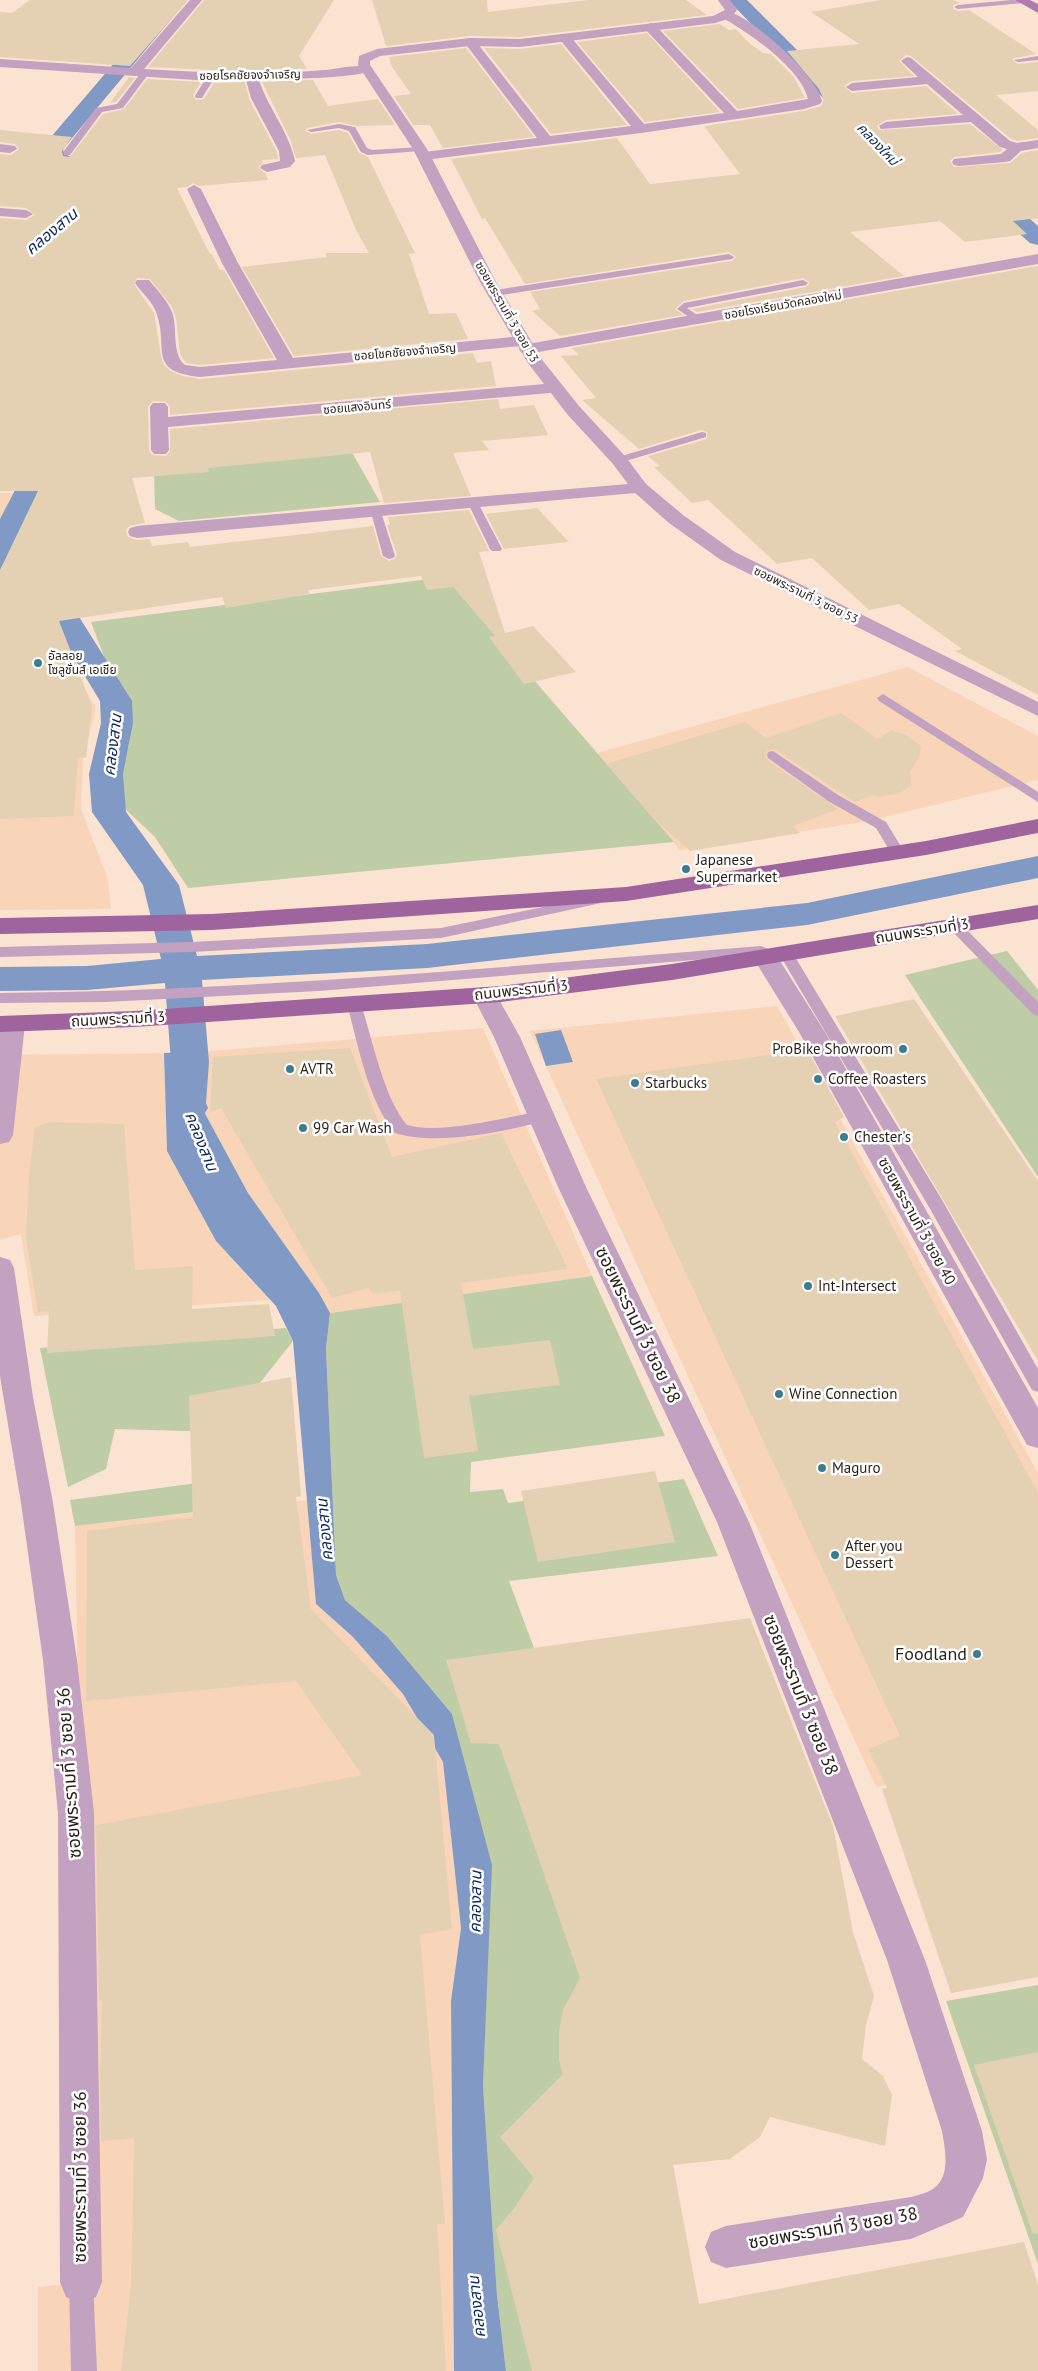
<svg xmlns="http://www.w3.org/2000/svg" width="1038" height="2371" viewBox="0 0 1038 2371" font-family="'PT Sans','Noto Sans Thai',sans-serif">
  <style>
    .built { fill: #f8d5b9 }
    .green { fill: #bfcda6 }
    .water { fill: #8199c5 }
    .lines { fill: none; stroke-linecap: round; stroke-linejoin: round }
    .canal { fill: #8199c5; fill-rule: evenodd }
    .building { fill: #e4d1b4 }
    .service { fill: #c2a1c1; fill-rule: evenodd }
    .minor { fill: #c2a1c1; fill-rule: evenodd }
    .tertiary { fill: #c2a1c1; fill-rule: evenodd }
    .secondary { fill: #ae7dad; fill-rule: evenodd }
    .primary { fill: #9f639e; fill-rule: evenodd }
    .poi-dot { fill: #3b7c8f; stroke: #fff; stroke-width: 2 }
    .labels { text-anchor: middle; stroke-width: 5; stroke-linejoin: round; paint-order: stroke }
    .far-street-label { font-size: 12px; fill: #291f16; stroke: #fff }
    .far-poi-label { font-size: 12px; fill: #291f16; stroke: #fff; text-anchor: start }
    .far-water-label { font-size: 14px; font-style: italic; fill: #0d285d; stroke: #fff }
    .poi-label { font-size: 15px; fill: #291f16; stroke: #fff; text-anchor: start }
    .street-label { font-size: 15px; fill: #291f16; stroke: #fff }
    .water-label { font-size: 16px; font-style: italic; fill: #0d285d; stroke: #fff }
    .near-street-label { font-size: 18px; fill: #291f16; stroke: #fff }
    .near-poi-label { font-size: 18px; fill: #291f16; stroke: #fff; text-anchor: end }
  </style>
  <rect width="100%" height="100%" fill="#fbe3d1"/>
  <path class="built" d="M0 493H18L0 539Z
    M17 590 68 639 85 689 96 708 83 760 81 809 108 879 111 909 0 910V592Z
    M908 667 1038 736V780L863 822 680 850 597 753Z
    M777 1006 1038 1473V1757L876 1787 530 1031Z
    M483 1028 592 1276 330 1313 319 1293 248 1193 202 1108 201 1052Z
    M164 1053 167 1151 216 1241 270 1300 34 1316 21 1234 0 1240V1055Z
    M307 1500 316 1604 353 1637 403 1694 443 1762 461 1928 451 2001 453 2240 460 2371H38V2287L98 2281 79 1758 75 1526Z"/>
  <path class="green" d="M349 447 380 502 179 521 155 509 154 469Z
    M445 577 674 842 188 888 155 837 125 809 119 770 129 746 131 713 106 662 91 622Z
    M1007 951 1038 990V1177L905 975Z
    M592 1276 665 1436 471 1462 470 1492 503 1489 508 1503 684 1479 718 1556 509 1581 639 1930 602 2371H506L497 2295 483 2086 491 1865 452 1714 387 1636 345 1600 336 1575 326 1349 330 1313Z
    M286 1328 293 1341 221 1432 115 1429 106 1469 68 1487 40 1348Z
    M212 1481V1510L75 1526 70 1500Z
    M1038 1985V2264L946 2001Z"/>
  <path class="water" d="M561 1030 573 1062 546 1066 535 1034Z
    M201 1052 202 1108 248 1193 319 1293 330 1313 326 1349 336 1575 345 1600 387 1636 452 1714 492 1865 483 2086 497 2295 506 2371H454L451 2001 461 1928 443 1762 403 1694 353 1637 316 1604 293 1341 276 1306 216 1241 167 1151 164 1053Z"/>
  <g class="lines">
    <path class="canal" d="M168 0H187L63 149 64 153 89 169 93 173 89 177C72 182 46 165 42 148L45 144Z
      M728 0H747L839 92 842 96 839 100 832 102 825 100Z
      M976 178 984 179 1038 226V245L1030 243 968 189 965 184 968 179Z
      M40 430 49 432C72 465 24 511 17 544 16 548 17 555 17 559L76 612 132 701 133 723 123 774 126 812 179 885 197 956 427 944 807 903 1038 856V878L807 925 427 968 202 980 209 1062 206 1103 208 1108 202 1118 188 1122 174 1118 166 1103 171 1062 165 983 87 990 0 991V967L87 966 161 959 143 885 92 812 89 774 101 723 100 701 53 623 0 575V519L24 473 29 458 27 438 31 432Z"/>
  </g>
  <path class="building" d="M30 0H188L130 66 0 57V12L12 13Z
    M204 0H334L299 56 307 69 235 71 148 67Z
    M372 0H487L488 12 588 0H686L707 15 520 37 470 36 386 46Z
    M881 0H954L959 3 953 5V9L958 11 969 10 1036 54 1014 58 1012 60 1018 64 1038 62V91L996 95 1038 130V138L1017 141 1011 139 911 56 906 55 899 61 914 76 852 81 844 86 852 93 926 86 958 114 886 120 877 126 879 130 970 124 1003 150 1000 152 954 157 950 161 954 167 1010 163 1022 153 1038 150V218L1013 221 1027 234 965 242 940 221 850 232 904 276 697 312 692 309 806 287 810 283 803 278 684 301 675 309 683 315 560 336 532 311 540 309 530 292 732 261 736 257 729 252 525 284 485 218 482 219 451 159 617 138 650 184 740 174 704 126 804 111 821 106 824 100 819 89 787 51 859 44 811 12Z
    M720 24 729 30 736 29 749 43 763 53 771 54 794 77 805 98 738 109 663 31Z
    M647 33 720 112 645 122 577 42Z
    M561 44 627 125 551 134 484 48 520 49Z
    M466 48 534 137 443 148 430 125H413L394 96 411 94 392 67 389 57Z
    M129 77 135 78 116 102 110 103Z
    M147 79 201 82 193 95 196 100 204 99 214 83 245 82 249 99 277 152 278 159 262 160 263 163 258 167 266 174 268 180 199 186 193 183 187 187 177 188 210 254H212L220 270H224L274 358 200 365 186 363 180 354 176 318 172 307 150 279 137 278 134 284 154 313 161 356 164 365 171 371 183 376 200 379 473 353 477 363 491 361 496 386 170 415V407L166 402 153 401 148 407 149 450 152 455 166 456 170 451V429L498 399 500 409 534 405 548 435 482 441 489 450 453 453 471 496 384 503 370 452 208 468 209 472 132 478 145 523 129 526 126 531 128 537 137 540 150 539 152 546 188 542 190 547 373 526 381 556 389 561 394 559 397 555 387 525 390 524 388 517 469 510 489 551 479 552 505 633 533 626 576 672 524 684 489 637 495 636 454 587 427 590 421 576 308 590 310 594 226 608 222 597 59 621 92 706 86 758 78 757 74 816 0 819V570L38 491H0V218L26 220 35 215 26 208 0 206V154L11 155 19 149 15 144 0 142V130L72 137 62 151 63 156 70 157 103 114 124 109Z
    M313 80 328 106 378 99 395 125 357 126 339 122 307 128 305 131 311 134 339 130 348 133 359 153 368 157 415 253 409 254 429 314 456 313 468 339 294 356 242 267 327 257 325 253H369L356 230 325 155 296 158 290 139 262 82Z
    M1038 266V695L955 651 962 649 899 604 869 610 812 558 777 564 708 500 692 503 654 467 660 466 648 456 707 439V432L701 430 639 449 582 400 596 398 561 356 579 355 572 348Z
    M537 508 569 542 504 549 486 514Z
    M841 713 878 739 891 730 906 735 921 746 919 758 910 772 911 785 901 793 879 797 872 796 855 802 774 749 768 750 765 754 767 760 838 809 793 826 800 833 690 851 657 822 606 764 745 722 766 738Z
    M914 999 1038 1181V1361L835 1016Z
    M350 1048 392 1157 501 1133 568 1269 461 1283 473 1349 550 1340 560 1385 469 1396 478 1451 424 1458 400 1291 372 1294 369 1288 332 1298 221 1108 210 1112 213 1057Z
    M808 1051 844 1117 835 1122 1038 1493V1977L951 1993 882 1789 887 1788 868 1749 900 1736 596 1079 767 1055Z
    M49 1122 124 1124 135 1270 193 1266 192 1309 269 1304 275 1336 47 1353 49 1311 38 1312 26 1238 29 1176 35 1127Z
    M291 1377 301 1496 296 1497 311 1609 434 1735 452 1929 420 1935 445 2224H437L446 2371H121L131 2287 134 2138 101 2141 100 2072 102 2000 99 2001 96 1825 362 1775 296 1681 86 1701 87 1531 193 1517 189 1396Z
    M655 1471 675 1542 538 1562 521 1491Z
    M750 1618 833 1826 853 1932 874 1996 866 2025 862 2059 883 2076 892 2095 885 2146 770 2117 760 2137 730 2159 673 2165 699 2304 1024 2242 1038 2285V2371H532L496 2230 515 2207 534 2178 500 2137 563 2074 559 2060V2032L563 2010 580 1978 499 1744 471 1743 446 1660Z
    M1038 2052V2233L1033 2234 974 2065Z"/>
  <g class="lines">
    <path class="service" d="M1012 0 1028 1 1024 3 958 9 954 7 958 5Z
      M1038 56V60L1018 62 1014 60Z
      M143 70 150 72 123 108 102 112 70 155H64V151L96 108 117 104Z
      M208 75 215 77 202 98H196L195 96Z
      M339 124 355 127 367 148 372 150 420 147 424 149 420 151 368 155 361 152 349 131 339 128 311 132 307 130Z
      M729 254 734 257 732 259 495 296 490 293 495 290Z
      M803 280 808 283 806 285 687 308 700 317 702 319 697 322 677 309 684 303Z
      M702 432 706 433V437L619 463 614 460 615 458Z
      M473 500 478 503 502 549 500 551H492L490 549 468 503Z
      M376 509 381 512 395 556 393 558 389 559 383 556 371 512Z
      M883 694 1038 792V802L879 701 877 698Z
      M773 751 838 795 886 822 905 853 903 856H893L876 828 828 801 768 758 767 755 768 752Z
      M596 896 601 897 603 900 601 903 441 938 192 952 0 957V947L192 942 441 928Z
      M956 923 961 924 1038 1002V1016L1033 1014 951 930 949 927 951 924Z
      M761 946 766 948 768 951 766 954 319 991 106 1002 0 1003V993C254 991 508 966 761 946Z
      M785 947 792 952 942 1200 1038 1369V1392L1032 1390 929 1207 778 952Z
      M354 999 359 1001 361 1004C372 1038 384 1099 407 1125 439 1135 507 1117 541 1111L547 1112 549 1116 547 1120C506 1132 435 1146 395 1133 368 1101 358 1044 347 1004L349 1001Z
      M81 2270 90 2273 93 2282 97 2371H71L69 2282 72 2273Z"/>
    <path class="minor" d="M190 0H202L144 69C204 73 265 75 325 70 335 69 367 62 373 69 364 79 277 79 259 80 268 108 289 132 295 161L290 167 267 172 260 168 262 165 280 161 279 151 251 98 246 80 211 81 0 67V59L131 68Z
      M727 11C754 18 815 74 822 101L820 104 804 109 641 133 424 160 417 156 424 152 537 138 464 42 470 38 474 39 550 136 631 126 561 41 559 38 561 35H569L644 124 724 113 646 30 644 27 650 23 654 24 737 111 808 99C801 68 749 33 723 18L721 15 723 12Z
      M907 57 911 58 1010 141 1017 143 1038 140V148L1021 151 1010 161 1005 162 959 166 954 165 952 162 954 159 1001 154 1007 149 1000 147 971 122 881 129 879 126 886 122 963 115 927 84 852 91 846 87 852 83 918 77 901 61Z
      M0 144 15 146 17 149 10 153 0 152Z
      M194 185 201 189 238 263 293 358 522 336 528 338 530 341 528 344 1038 254V264L527 354 521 352 519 349 521 346 200 377C145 371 170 348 156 312 152 301 142 293 135 283L137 280H149C157 290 167 300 172 312 178 327 171 354 185 365L200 367 277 360 222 263 187 189Z
      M0 208 26 210 33 214 26 218 0 216Z
      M555 383 561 384 563 388 561 392 168 427 169 450 166 454H154L151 450 150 407 153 403H165L168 407V417Z
      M640 483 646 484 649 488 646 492 137 538 130 536 128 532 130 528 137 526Z
      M764 948 773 950 825 1032 1038 1408V1448L1027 1445 799 1032 752 956 755 950Z
      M484 987 493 989 520 1037 586 1187 749 1522 925 1960 982 2131 987 2159 983 2178 963 2217 911 2239 726 2268 711 2262 705 2247 711 2232 726 2226 911 2197C918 2195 928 2193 934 2188 951 2176 945 2148 942 2131L887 1960 717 1522 558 1187 494 1037 472 995 475 989Z
      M12 1016 21 1018 25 1024 13 1135 9 1142 0 1144V1023L3 1018Z
      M0 1257 10 1260 14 1268 33 1397 53 1503 77 1660 94 1813 102 2282 96 2297 81 2303 66 2297 60 2282 58 1813 43 1660 21 1503 0 1376Z"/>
    <path class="tertiary" d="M718 0H730L737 10 731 18 715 23 520 47 470 46 380 56 370 61V65L427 149 496 282 543 361 579 406 625 456 646 484 683 515 735 552 1038 702V716L721 560 669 523 634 492 613 464 567 414 528 363 480 282 413 149 358 65 359 56 377 49 470 38 520 39 713 16 725 10Z"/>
    <path class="secondary" d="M1015 0H1030L1038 4V13Z"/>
    <path class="primary" d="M1038 819V833L926 855 626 901 212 930 0 934V918L212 914 626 887 926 841Z
      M1038 905V919L672 980 501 1002 134 1027 0 1032V1016L134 1011 501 986 672 964Z"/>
  </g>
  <g class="poi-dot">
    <circle cx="38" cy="663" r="5"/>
    <circle cx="686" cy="869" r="5"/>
    <circle cx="903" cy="1049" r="5"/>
    <circle cx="290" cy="1069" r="5"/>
    <circle cx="818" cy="1079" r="5"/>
    <circle cx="635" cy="1083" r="5"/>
    <circle cx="303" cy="1128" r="5"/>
    <circle cx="844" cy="1137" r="5"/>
    <circle cx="808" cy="1286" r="5"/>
    <circle cx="779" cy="1394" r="5"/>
    <circle cx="822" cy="1468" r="5"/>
    <circle cx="835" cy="1555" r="5"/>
    <circle cx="977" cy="1654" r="5"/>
  </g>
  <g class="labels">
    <g class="far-street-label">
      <text transform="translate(250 75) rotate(-1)" y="4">ซอยโรคชัยจงจำเจริญ</text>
      <text transform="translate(783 305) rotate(-10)" y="4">ซอยโรงเรียนวัดคลองใหม่</text>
      <text transform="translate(507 312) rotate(60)" y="4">ซอยพระรามที่ 3 ซอย 53</text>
      <text transform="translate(405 352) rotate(-5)" y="4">ซอยโชคชัยจงจำเจริญ</text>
      <text transform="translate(357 407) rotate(-5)" y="4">ซอยแสงอินทร์</text>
      <text transform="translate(806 595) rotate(26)" y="4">ซอยพระรามที่ 3 ซอย 53</text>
    </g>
    <g class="far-poi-label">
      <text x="48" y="660">อัลลอย<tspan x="48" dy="14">โซลูชั่นส์ เอเชีย</tspan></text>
    </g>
    <g class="far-water-label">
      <text transform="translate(878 144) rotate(46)" y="5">คลองใหม่</text>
    </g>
    <g class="poi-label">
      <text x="696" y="865">Japanese<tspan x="696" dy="17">Supermarket</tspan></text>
      <text x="893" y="1054" text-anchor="end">ProBike Showroom</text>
      <text x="300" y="1074">AVTR</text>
      <text x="828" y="1084">Coffee Roasters</text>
      <text x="645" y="1088">Starbucks</text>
      <text x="313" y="1133">99 Car Wash</text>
      <text x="854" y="1142">Chester's</text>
      <text x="818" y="1291">Int-Intersect</text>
      <text x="789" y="1399">Wine Connection</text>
      <text x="832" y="1473">Maguro</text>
      <text x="845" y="1551">After you<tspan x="845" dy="17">Dessert</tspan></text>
    </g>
    <g class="street-label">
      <text transform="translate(922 931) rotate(-9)" y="5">ถนนพระรามที่ 3</text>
      <text transform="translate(521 990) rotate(-6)" y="5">ถนนพระรามที่ 3</text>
      <text transform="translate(118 1019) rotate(-3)" y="5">ถนนพระรามที่ 3</text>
      <text transform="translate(917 1221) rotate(61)" y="5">ซอยพระรามที่ 3 ซอย 40</text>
    </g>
    <g class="water-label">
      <text transform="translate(51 231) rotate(-40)" y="6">คลองสาน</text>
      <text transform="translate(112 745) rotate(-83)" y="6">คลองสาน</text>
      <text transform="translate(202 1141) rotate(68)" y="6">คลองสาน</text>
      <text transform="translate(324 1530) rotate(-95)" y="6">คลองสาน</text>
      <text transform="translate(475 1902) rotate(-89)" y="6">คลองสาน</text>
      <text transform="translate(476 2307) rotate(-96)" y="6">คลองสาน</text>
    </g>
    <g class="near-street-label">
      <text transform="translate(638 1325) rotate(64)" y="6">ซอยพระรามที่ 3 ซอย 38</text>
      <text transform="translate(801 1695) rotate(68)" y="6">ซอยพระรามที่ 3 ซอย 38</text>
      <text transform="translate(69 1773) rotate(-94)" y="6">ซอยพระรามที่ 3 ซอย 36</text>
      <text transform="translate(80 2177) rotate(-90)" y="6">ซอยพระรามที่ 3 ซอย 36</text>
      <text transform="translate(833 2228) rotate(-10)" y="6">ซอยพระรามที่ 3 ซอย 38</text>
    </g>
    <g class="near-poi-label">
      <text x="967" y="1660">Foodland</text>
    </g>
  </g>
</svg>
